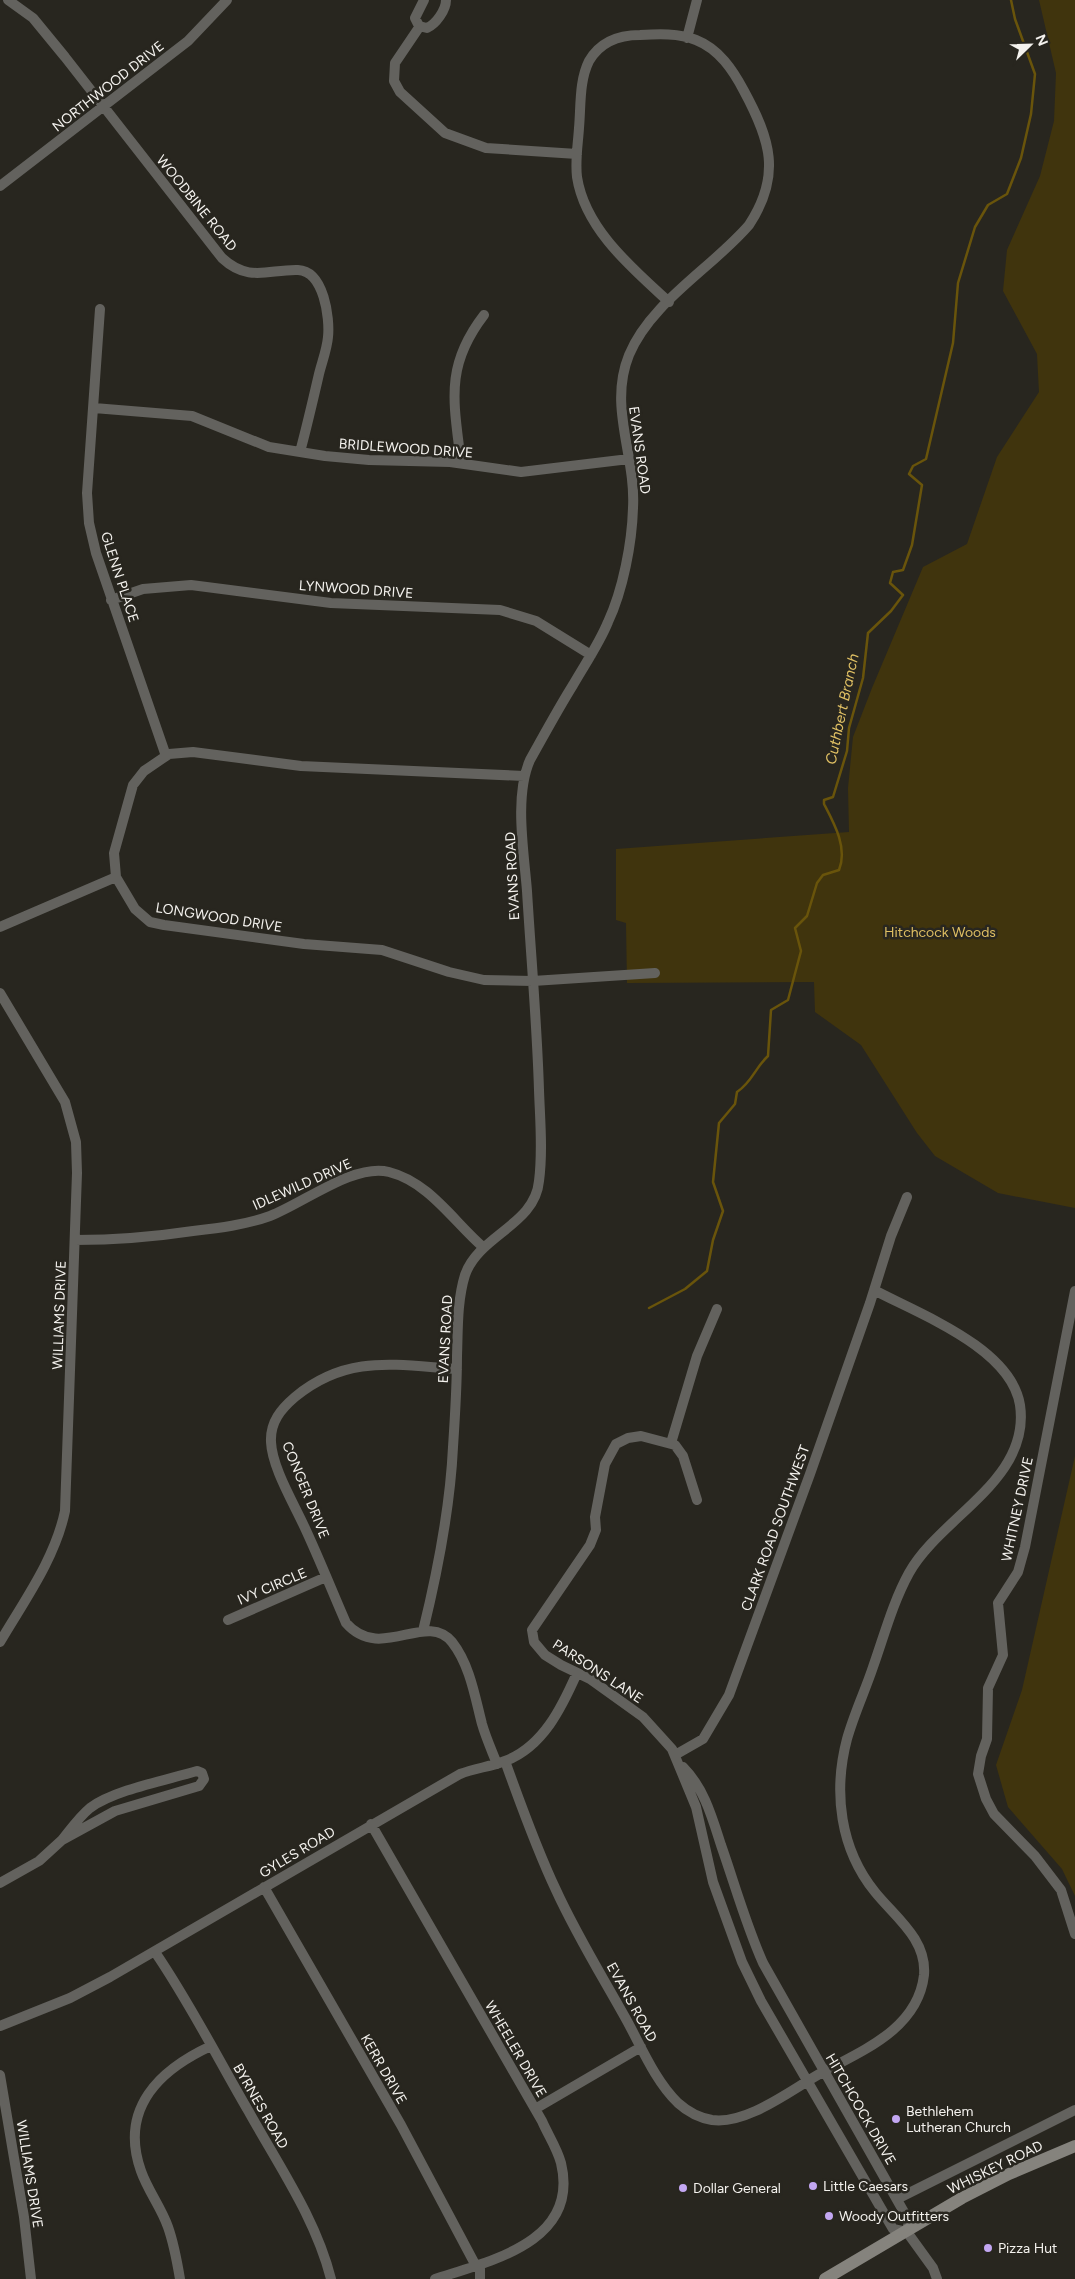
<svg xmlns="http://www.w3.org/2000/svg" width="1075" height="2279" viewBox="0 0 1075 2279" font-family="Figtree,sans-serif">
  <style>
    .green { fill: #40340d }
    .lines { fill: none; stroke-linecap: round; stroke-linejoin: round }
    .stream { stroke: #69540b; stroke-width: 2.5 }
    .street { stroke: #63625e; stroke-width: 10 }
    .secondary { stroke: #85837d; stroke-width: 12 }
    .poi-dot { fill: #c3a7f2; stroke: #28261f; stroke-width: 2 }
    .labels { text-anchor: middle; stroke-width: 5; stroke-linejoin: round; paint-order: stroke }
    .street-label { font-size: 14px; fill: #f4f2ee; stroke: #28261f }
    .park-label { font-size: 14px; fill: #dfbf63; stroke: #28261f }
    .poi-label { font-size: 14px; fill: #f4f2ee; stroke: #28261f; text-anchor: start }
    .water-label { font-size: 15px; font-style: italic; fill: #e0c064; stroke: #28261f }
  </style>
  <rect width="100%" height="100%" fill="#28261f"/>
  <path class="green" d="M1039 0H1075V1208L998 1193 935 1156 917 1133 861 1045 815 1012 814 982 627 983 626 923 616 920V849L849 832 848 788 853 737 872 688 923 567 967 544 997 457 1039 392 1037 354 1003 291 1007 250 1040 176 1054 121 1056 73Z
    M1075 1456V1896L1062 1869 1008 1807 996 1765 1022 1690Z"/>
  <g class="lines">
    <path class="stream" d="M649 1308 685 1289 707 1271 713 1240 723 1211 713 1182 719 1123 735 1104 737 1092C753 1081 754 1069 768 1056L771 1010 788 1000 801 951 795 928 807 916 817 883 823 875 839 870C848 848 834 823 824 804V800L833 797 847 751 849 728 863 678 868 633 891 611 903 595 890 583 893 572 903 570 912 545 922 485 909 474 913 466 926 459 953 343 958 283 975 227 988 205 1007 194 1021 158 1031 114 1035 74 1015 19 1011 0"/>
    <path class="street" d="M8 0 33 18 65 57 222 258C249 283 269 269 298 270 324 271 330 318 328 337 327 349 322 362 319 374 313 400 307 426 300 452
      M424 0 415 18 419 26 427 28C436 24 446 10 446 0
      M420 26 395 63 394 81 400 92 445 133 486 148 577 154
      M687 38 697 0
      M0 186 188 41 227 0
      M100 309 87 493 89 523 96 553 166 756
      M94 408 192 416 269 447 325 456 369 460 450 462 521 472 629 459
      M461 463C454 402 444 367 484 315
      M111 600 143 589 191 585 331 603 500 610 536 621 591 655
      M524 776 301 766 193 752 169 754 144 771 133 785 114 853 116 877 135 909 150 922 164 925 304 944 382 950 449 972 484 980 533 981 655 973
      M0 927 116 877
      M0 993 65 1102 76 1142 77 1173 65 1511C55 1559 24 1601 0 1642
      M75 1240C115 1240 153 1237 193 1231 219 1228 245 1225 270 1216 304 1203 354 1163 389 1172 429 1182 454 1222 483 1247
      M1075 1291 1025 1547 1018 1572 998 1603 1003 1655 988 1688 987 1739 981 1756 978 1774 986 1799 994 1814 1035 1856 1061 1890 1075 1934
      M457 1369C395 1365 347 1354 295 1397 281 1409 270 1422 271 1442 272 1467 293 1502 304 1526 319 1558 332 1591 346 1623 381 1663 426 1610 452 1642 470 1665 475 1697 482 1724 486 1738 492 1751 497 1764
      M671 1443 697 1356 717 1309
      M697 1500 683 1456 675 1445 641 1436 628 1438 616 1444 605 1464 595 1517 596 1530 590 1545 532 1630 534 1642 545 1655 561 1665 590 1679 643 1717 672 1749 696 1807 713 1882 742 1962 761 2001 893 2229 907 2232
      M228 1620 326 1577
      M423 1631C438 1570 450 1510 453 1447 455 1417 457 1386 457 1356 458 1329 457 1301 465 1275 479 1235 535 1225 539 1181 543 1151 540 1120 539 1090 537 1024 531 957 527 891 524 852 514 796 530 760 544 735 558 709 573 685 585 664 599 644 608 622 623 590 632 543 633 508 636 455 608 407 629 355 651 302 712 268 749 225 782 175 770 139 744 91 733 70 719 49 696 40 679 33 658 34 640 35 619 35 600 42 589 61 579 81 581 106 579 128 578 144 575 160 577 177 585 229 632 268 669 302
      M675 1755 703 1739 729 1695 810 1474 870 1303 891 1236 907 1197
      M505 1761C521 1805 536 1848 556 1890 576 1934 602 1976 626 2019 641 2046 655 2081 678 2103 688 2112 700 2118 712 2120 748 2125 793 2088 823 2072 864 2050 918 2028 924 1975 927 1939 895 1917 875 1892 840 1849 833 1792 847 1739 854 1714 865 1691 873 1667 884 1636 893 1602 909 1573 940 1517 1031 1480 1020 1405 1011 1348 919 1314 874 1290
      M683 1767C704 1788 712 1817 721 1845 735 1885 746 1925 763 1963L909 2221 907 2232
      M197 1771 202 1773 204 1779 199 1786 115 1811 62 1840C71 1829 79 1817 90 1808 114 1790 167 1780 197 1771Z
      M371 1824 542 2121C548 2135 557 2148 561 2163 580 2242 490 2261 435 2279
      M0 1883 39 1861 62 1840
      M264 1887 401 2125 476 2266
      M155 1952C190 2003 218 2059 249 2112 279 2166 316 2219 331 2279
      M0 2026 70 1998 110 1977 460 1774C475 1768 490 1767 505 1761 543 1747 562 1707 577 1673
      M0 2075 24 2217 31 2279
      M535 2109 641 2047
      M897 2199 1075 2110
      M907 2232 933 2268 937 2279
      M180 2279C177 2261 174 2244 168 2227 161 2207 148 2191 141 2171 119 2109 159 2070 211 2046
      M480 2279V2265"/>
    <path class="secondary" d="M825 2279 962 2198 1009 2174 1075 2146"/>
  </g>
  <g class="poi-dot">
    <circle cx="896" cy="2119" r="5"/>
    <circle cx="813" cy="2186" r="5"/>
    <circle cx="683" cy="2188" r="5"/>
    <circle cx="829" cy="2216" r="5"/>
    <circle cx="988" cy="2248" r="5"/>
  </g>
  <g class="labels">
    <g class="street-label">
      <text transform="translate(108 86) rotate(-38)" y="5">NORTHWOOD DRIVE</text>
      <text transform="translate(197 203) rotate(51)" y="5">WOODBINE ROAD</text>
      <text transform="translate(406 448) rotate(4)" y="5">BRIDLEWOOD DRIVE</text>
      <text transform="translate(640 450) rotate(82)" y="5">EVANS ROAD</text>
      <text transform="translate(120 577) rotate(72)" y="5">GLENN PLACE</text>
      <text transform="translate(356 589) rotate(4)" y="5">LYNWOOD DRIVE</text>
      <text transform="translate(512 876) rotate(-93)" y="5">EVANS ROAD</text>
      <text transform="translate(219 917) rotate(9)" y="5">LONGWOOD DRIVE</text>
      <text transform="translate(302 1184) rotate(-24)" y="5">IDLEWILD DRIVE</text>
      <text transform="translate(59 1315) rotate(-88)" y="5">WILLIAMS DRIVE</text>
      <text transform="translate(445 1339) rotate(-87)" y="5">EVANS ROAD</text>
      <text transform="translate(306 1490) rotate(68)" y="5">CONGER DRIVE</text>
      <text transform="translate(1017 1509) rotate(-78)" y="5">WHITNEY DRIVE</text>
      <text transform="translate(775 1528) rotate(-70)" y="5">CLARK ROAD SOUTHWEST</text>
      <text transform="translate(272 1586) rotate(-23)" y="5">IVY CIRCLE</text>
      <text transform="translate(598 1671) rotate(33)" y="5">PARSONS LANE</text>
      <text transform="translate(297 1852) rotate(-31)" y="5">GYLES ROAD</text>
      <text transform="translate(632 2002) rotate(61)" y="5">EVANS ROAD</text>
      <text transform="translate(516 2049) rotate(60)" y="5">WHEELER DRIVE</text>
      <text transform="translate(384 2069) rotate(60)" y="5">KERR DRIVE</text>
      <text transform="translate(261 2106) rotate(60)" y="5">BYRNES ROAD</text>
      <text transform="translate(861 2109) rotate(60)" y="5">HITCHCOCK DRIVE</text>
      <text transform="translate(995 2167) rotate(-26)" y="5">WHISKEY ROAD</text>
      <text transform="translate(30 2174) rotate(81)" y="5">WILLIAMS DRIVE</text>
    </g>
    <g class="park-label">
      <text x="940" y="937">Hitchcock Woods</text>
    </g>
    <g class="poi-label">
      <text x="906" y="2116">Bethlehem<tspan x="906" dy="16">Lutheran Church</tspan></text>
      <text x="823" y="2191">Little Caesars</text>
      <text x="693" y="2193">Dollar General</text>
      <text x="839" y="2221">Woody Outfitters</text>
      <text x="998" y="2253">Pizza Hut</text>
    </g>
    <g class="water-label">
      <text transform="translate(842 709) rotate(-78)" y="5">Cuthbert Branch</text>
    </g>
  </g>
  <g transform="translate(1030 45) rotate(67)" stroke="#28261f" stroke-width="4" paint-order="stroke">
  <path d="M0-4L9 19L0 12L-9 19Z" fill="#f4f2ee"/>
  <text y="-8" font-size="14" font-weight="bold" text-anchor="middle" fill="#f4f2ee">N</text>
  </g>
</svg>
